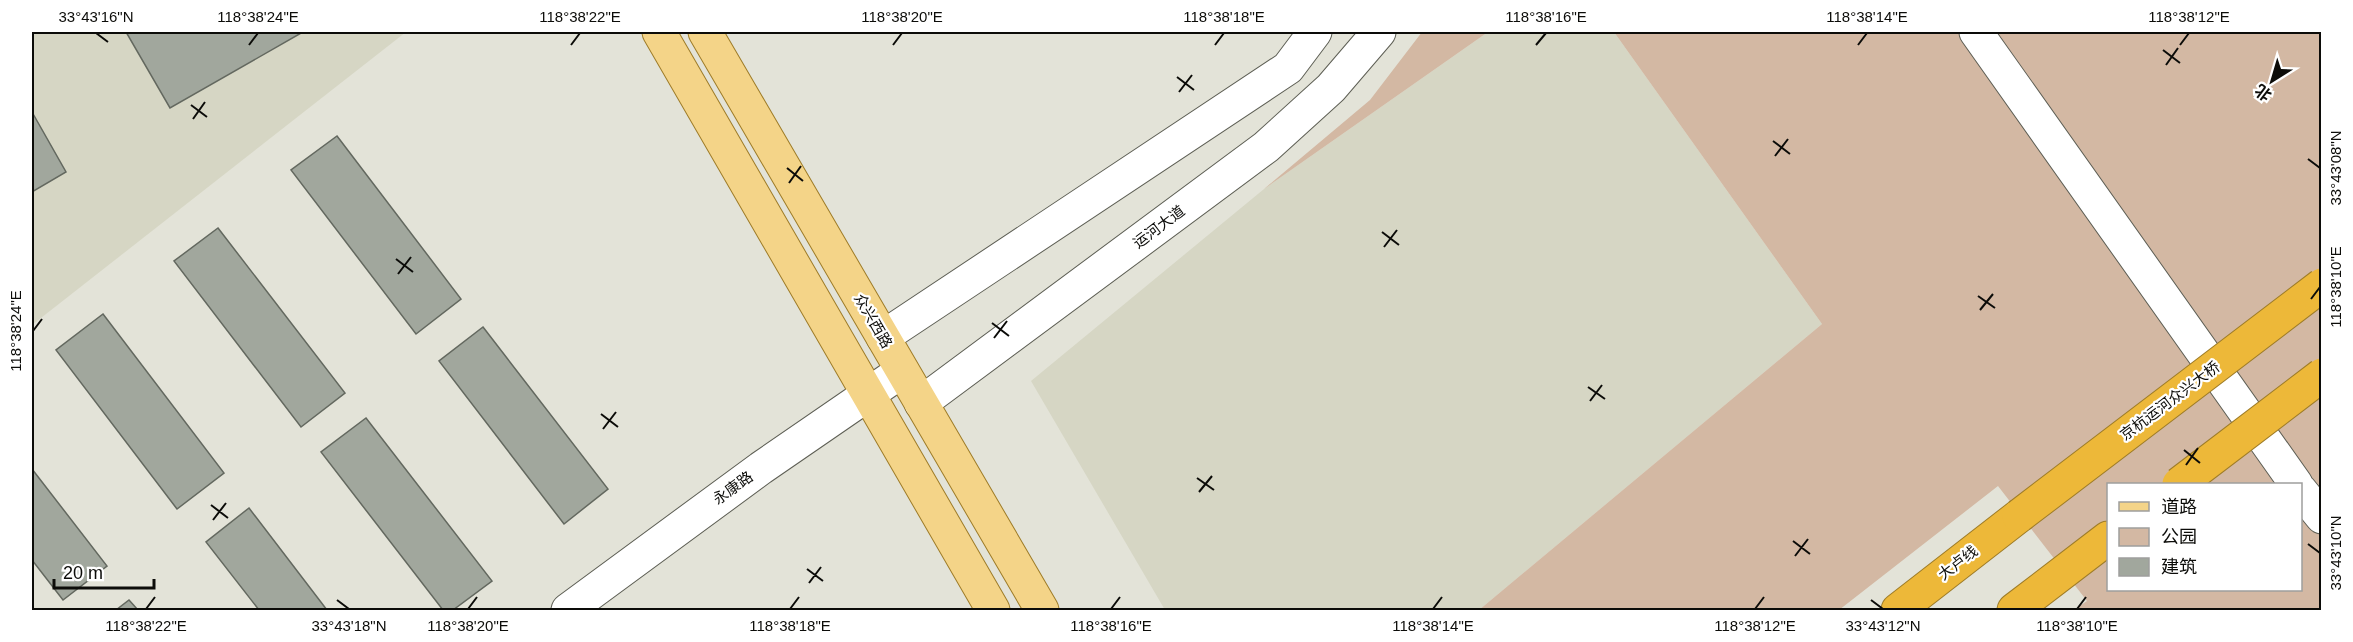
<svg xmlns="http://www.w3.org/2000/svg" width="2353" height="642" viewBox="0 0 2353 642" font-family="Arial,'Noto Sans SC',sans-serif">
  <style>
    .built { fill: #d6d6c4 }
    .green { fill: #d3b8a3; fill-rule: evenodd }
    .building { fill: #a1a79d; stroke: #63685f; stroke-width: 1.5 }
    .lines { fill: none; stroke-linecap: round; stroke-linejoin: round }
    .minor-casing { stroke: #5d5e54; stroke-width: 35 }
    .major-casing { stroke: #9e7c28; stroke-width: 35 }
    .highway-casing { stroke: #9e7c28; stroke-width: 35 }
    .minor { stroke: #fff; stroke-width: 33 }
    .major { stroke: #f4d488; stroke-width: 33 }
    .highway { stroke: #edb839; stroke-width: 33 }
    .highway-bridge-casing { stroke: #9e7c28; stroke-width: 35; stroke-linecap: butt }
    .highway-bridge { stroke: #edb839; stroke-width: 33 }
    .ticks { fill: none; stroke: #0c0c09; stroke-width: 2 }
    .labels { text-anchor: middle; stroke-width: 4.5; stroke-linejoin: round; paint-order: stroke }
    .street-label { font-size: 15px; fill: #0c0c09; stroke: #fff }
    .neatline { fill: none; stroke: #0c0c09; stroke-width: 2 }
    .ticks-label { font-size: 15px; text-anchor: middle; fill: #0c0c09 }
  </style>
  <rect width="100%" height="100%" fill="#e3e3d8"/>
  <path class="built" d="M32 32H406L32 325Z
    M1488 32H1614L1822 324 1479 610H1165L1031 381 1264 189Z"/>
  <path class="green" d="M1422 32H1488L1264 189 1370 100Z
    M1614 32H2321V610H2074L2087 601 1998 486 1839 610H1479L1822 324ZM2108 484H2300V590H2108Z"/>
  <path class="building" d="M126 32H303L170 108Z
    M32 112 66 172 32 192Z
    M337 136 461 299 416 334 291 170Z
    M218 228 345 393 301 427 174 261Z
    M103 314 224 473 177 509 56 350Z
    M483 327 608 489 564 524 439 361Z
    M366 418 492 581 453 610H443L321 452Z
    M32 469 107 566 63 600 32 560Z
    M249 508 327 610H259L206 542Z
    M129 600 138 610H116Z"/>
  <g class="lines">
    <defs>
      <path id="minor" d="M1976 32 2296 484
        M883 337 1288 68 1315 32
        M921 403 1266 147 1331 88 1379 32
        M2300 490 2322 517
        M568 610 761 468 902 371"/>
      <path id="major" d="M659 32 993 610
        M705 32 1042 610"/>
      <path id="highway" d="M1898 610 2019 516
        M2014 610 2108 538"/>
    </defs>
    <use href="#minor" class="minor-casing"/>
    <use href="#major" class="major-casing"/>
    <use href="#highway" class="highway-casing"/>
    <use href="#minor" class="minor"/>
    <use href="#major" class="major"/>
    <use href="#highway" class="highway"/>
    <defs>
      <path id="highway-bridge" d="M2179 484 2322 375
        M2019 516 2322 285"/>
    </defs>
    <use href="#highway-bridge" class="highway-bridge-casing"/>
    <use href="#highway-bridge" class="highway-bridge"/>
  </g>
  <path class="ticks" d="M96 33 108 42M249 45 258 33M571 45 580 33M893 45 902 33M1215 45 1224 33M1536 45 1546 33M1858 45 1867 33M2180 45 2189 33M2163 50 2180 63M2166 65 2178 48M1177 77 1194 90M1179 92 1192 75M191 105 207 117M193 119 205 102M1773 141 1790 154M1775 156 1788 139M2308 159 2320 168M787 168 803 181M789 183 801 166M1382 232 1399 245M1384 247 1397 230M396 259 413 272M398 274 411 257M1978 296 1995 308M2311 299 2320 287M1980 310 1993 294M992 323 1009 336M33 331 42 319M994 338 1007 321M1588 387 1605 399M1590 401 1602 385M601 414 618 427M603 429 616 412M2184 450 2200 463M2186 465 2198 448M1197 478 1214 490M1199 492 1212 476M211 505 228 518M213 520 226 503M1793 541 1810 554M2308 544 2320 553M1795 556 1808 539M807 569 823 581M809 583 821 567M337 600 349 609M1871 600 1883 609M146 609 155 597M468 609 477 597M790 609 799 597M1111 609 1120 597M1433 609 1442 597M1755 609 1764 597M2077 609 2086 597"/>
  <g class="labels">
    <g class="street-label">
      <text transform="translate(1159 227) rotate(-37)" y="5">运河大道</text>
      <text transform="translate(873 321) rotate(60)" y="5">众兴西路</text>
      <text transform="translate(2170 401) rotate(-37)" y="5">京杭运河众兴大桥</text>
      <text transform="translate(733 488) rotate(-36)" y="5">永康路</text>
      <text transform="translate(1958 563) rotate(-38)" y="5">大卢线</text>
    </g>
  </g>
  <rect width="2353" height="642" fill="none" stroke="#ffffff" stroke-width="66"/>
  <rect x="2107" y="483" width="195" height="108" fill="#ffffff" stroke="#9e9e9d" stroke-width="1.5"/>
  <rect x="2119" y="502" width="30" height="9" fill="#f4d488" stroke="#9e9e9d" stroke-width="1.5"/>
  <text x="2161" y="513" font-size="18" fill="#0c0c09">道路</text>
  <rect x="2119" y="528" width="30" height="18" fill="#d3b8a3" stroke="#9e9e9d" stroke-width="1.5"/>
  <text x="2161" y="543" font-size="18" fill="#0c0c09">公园</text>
  <rect x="2119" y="558" width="30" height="18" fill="#a1a79d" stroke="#9e9e9d" stroke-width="1.5"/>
  <text x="2161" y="573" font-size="18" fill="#0c0c09">建筑</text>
  <g transform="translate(2272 81) rotate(217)" stroke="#ffffff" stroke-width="4.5" paint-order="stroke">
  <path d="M0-4.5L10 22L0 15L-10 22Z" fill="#0c0c09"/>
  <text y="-9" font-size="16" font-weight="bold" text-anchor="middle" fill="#0c0c09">北</text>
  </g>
  <path d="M54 579v9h100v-9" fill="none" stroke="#0c0c09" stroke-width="3"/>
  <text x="63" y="579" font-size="18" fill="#0c0c09" stroke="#ffffff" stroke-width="4.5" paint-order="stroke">20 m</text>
  <rect x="33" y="33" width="2287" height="576" class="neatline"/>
  <g class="ticks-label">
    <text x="96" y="22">33°43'16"N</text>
    <text x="258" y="22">118°38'24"E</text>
    <text x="580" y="22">118°38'22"E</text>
    <text x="902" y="22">118°38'20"E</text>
    <text x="1224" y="22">118°38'18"E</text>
    <text x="1546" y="22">118°38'16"E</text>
    <text x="1867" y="22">118°38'14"E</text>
    <text x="2189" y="22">118°38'12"E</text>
    <text transform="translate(2336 168) rotate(-90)" y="5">33°43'08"N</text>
    <text transform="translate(2336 287) rotate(-90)" y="5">118°38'10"E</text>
    <text transform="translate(16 331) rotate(-90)" y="5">118°38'24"E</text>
    <text transform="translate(2336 553) rotate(-90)" y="5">33°43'10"N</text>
    <text x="146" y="631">118°38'22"E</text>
    <text x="349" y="631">33°43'18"N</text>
    <text x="468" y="631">118°38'20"E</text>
    <text x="790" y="631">118°38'18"E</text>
    <text x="1111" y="631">118°38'16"E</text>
    <text x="1433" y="631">118°38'14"E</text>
    <text x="1755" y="631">118°38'12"E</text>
    <text x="1883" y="631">33°43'12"N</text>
    <text x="2077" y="631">118°38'10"E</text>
  </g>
</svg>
